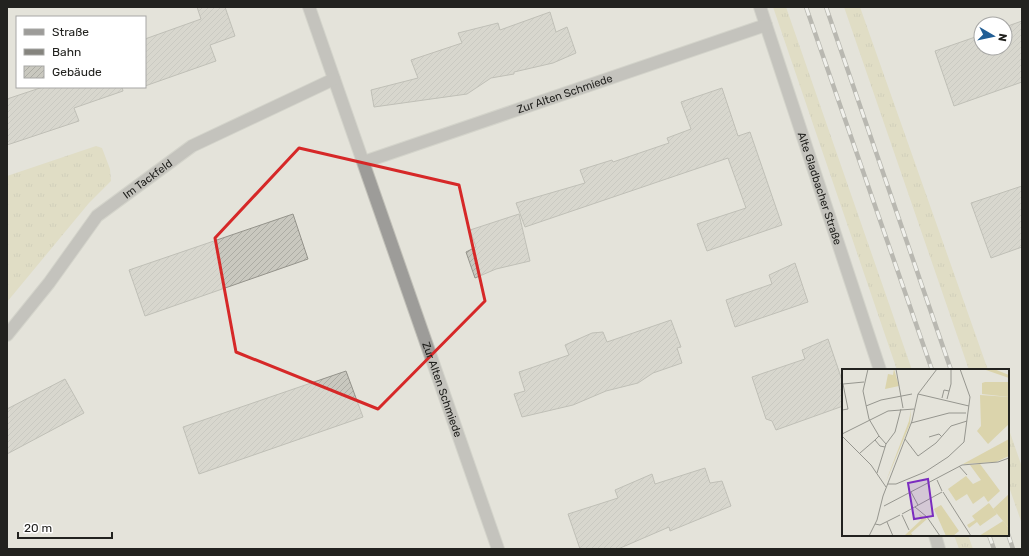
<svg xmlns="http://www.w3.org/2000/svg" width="1029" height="556" viewBox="0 0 1029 556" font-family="Rubik,sans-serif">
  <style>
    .grass { fill: url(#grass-tufts) }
    .building { fill: url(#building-hatch); stroke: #94938b }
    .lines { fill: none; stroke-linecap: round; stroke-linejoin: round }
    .street-casing { stroke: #c1c0b8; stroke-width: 14 }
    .street { stroke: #9d9c99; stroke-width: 12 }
    .rail-casing { stroke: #85847e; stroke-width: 4.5 }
    .rail { stroke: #fff; stroke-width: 3; stroke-dasharray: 9; stroke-linecap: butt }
    .marked { fill: none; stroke: #d62828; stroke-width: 3; stroke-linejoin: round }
    .labels { text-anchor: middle; stroke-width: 3; stroke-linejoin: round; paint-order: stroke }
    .street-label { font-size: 11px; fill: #22221f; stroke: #fff }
    .inset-road { fill: none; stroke: #96968f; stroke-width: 1 }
    .view { fill: #7b2cbf; fill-opacity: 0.15; stroke: #7b2cbf; stroke-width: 2 }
    .inset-edge { fill: none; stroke: #22221f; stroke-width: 2 }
  </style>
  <defs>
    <pattern id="grass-tufts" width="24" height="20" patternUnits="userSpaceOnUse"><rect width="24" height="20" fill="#dbd4ac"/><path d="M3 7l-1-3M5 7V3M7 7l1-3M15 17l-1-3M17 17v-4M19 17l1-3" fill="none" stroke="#bcb694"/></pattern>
    <pattern id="building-hatch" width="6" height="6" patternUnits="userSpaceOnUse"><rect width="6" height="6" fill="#c9c8bf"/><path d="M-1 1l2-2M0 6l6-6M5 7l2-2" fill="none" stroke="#acaca4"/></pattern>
  </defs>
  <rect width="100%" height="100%" fill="#e4e3da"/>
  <path class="grass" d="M773 7H786L912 370H897Z
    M844 7H860L988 370H969Z
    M96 146 102 148 110 169 111 181 89 203 7 302V176Z
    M1008 427 1022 467V524L1008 484Z
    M954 535H968L973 549H959Z"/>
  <path class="building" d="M197 7H225L235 36 210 45 216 61 145 86V39L201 19Z
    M550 12 556 32 567 27 576 53 553 63 514 72V74L491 78 467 94 374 107 371 90 418 78 411 60 462 43 458 33 498 23 500 30Z
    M1022 21V82L954 106 935 51 981 35V48H1005V27Z
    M43 87H122L123 91 74 108 79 121 7 145V99Z
    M722 88 738 136 750 132 782 225 707 251 697 224 746 208 728 158 525 227 516 203 585 183 580 170 612 160 613 162 669 143 667 138 691 129 681 102Z
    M1022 186V247L991 258 971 203Z
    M293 214 308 259 145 316 129 270Z
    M519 214 530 261 496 269 475 278 466 252 476 247 470 230Z
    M795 263 808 302 735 327 726 300 772 284 769 275Z
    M671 320 681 347 677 348 682 363 653 373 638 383 606 391 573 405 522 417 514 394 525 391 519 372 569 355 565 345 592 333 603 332 607 342Z
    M828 339 843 383V406L776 430 772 421 766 419 752 377 805 359 802 350Z
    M346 371 363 417 199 474 183 427Z
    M65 379 84 413 7 454V409Z
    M705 468 710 483 722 481 731 506 670 531 669 527 618 549H580L568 514 618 498 615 490 652 474 655 484Z"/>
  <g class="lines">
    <defs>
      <g id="street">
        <path id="s1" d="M309 7 498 549"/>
        <path id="s2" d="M760 7 880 370"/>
        <path id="s3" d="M364 162 766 25"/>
        <path id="s4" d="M7 335 49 283 97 216 192 146 334 79"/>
        <path d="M935 535 939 549"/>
      </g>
    </defs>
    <use href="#street" class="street-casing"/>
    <use href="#street" class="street"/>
    <defs>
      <path id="rail" d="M806 7 932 370
        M826 7 951 370
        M1008 534 1013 549
        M989 535 994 549"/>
    </defs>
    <use href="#rail" class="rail-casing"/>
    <use href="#rail" class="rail"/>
  </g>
  <path d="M0 0H1029V556H0ZM299 148 459 185 485 301 378 409 236 352 215 238Z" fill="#e4e3da" fill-opacity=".55" fill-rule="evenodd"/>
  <path class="marked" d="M299 148 459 185 485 301 378 409 236 352 215 238Z"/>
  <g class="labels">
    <g class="street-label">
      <text dy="4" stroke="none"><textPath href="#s3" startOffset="212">Zur Alten Schmiede</textPath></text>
      <text dy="4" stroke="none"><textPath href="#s4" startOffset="212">Im Tackfeld</textPath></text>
      <text dy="4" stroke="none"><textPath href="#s2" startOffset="191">Alte Gladbacher Straße</textPath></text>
      <text dy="4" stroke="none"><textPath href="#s1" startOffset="405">Zur Alten Schmiede</textPath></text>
    </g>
  </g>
  <g transform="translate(842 369)">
    <rect width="167" height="167" fill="#e4e3da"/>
    <path d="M69 40 68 55 43 115 67 52ZM138 95 158 122 146 133 142 127 131 135 125 125 114 132 106 120 124 107 131 115 139 111 128 96ZM147 134 155 145 138 157 135 153 127 159 125 156 133 151 130 147ZM77 145 85 150 69 164 71 167H62L79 151ZM161 152 166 158 167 155V167H137Z" fill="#dbd4ac"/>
    <path d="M143 13H167V28L140 25V14ZM167 125V155L166 158 151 140Z" fill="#dbd4ac"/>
    <path d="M52 0 57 17 43 20 46 5 51 6ZM138 26 167 28V55L146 75 135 62 139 57ZM99 136 117 162 111 167H104L92 140Z" fill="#dbd4ac"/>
    <path d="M141 0H152L167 6V9ZM167 70V87L154 93 121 95Z" fill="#dbd4ac"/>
    <path class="inset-road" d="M26 0 21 22 27 50 37 67M54 0 61 39M1 15 22 13M76 25 127 37M100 29 102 21 107 22M105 30 109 15V0M24 37 39 31 70 25M0 41 6 40 1 15M69 54 107 44H124M0 65 46 42 72 40M0 67 29 96 44 118M87 68 97 65 100 68M63 70 76 87 94 74 109 57 125 52M43 78 38 77 33 71 37 67 44 75M18 84 33 71M117 97 125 106M35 104 44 75 53 63 59 40M95 111 100 122M46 115H54L83 103 106 88 122 73 128 28 118 0M69 123 76 136M101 123 129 167M42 137 120 96 156 93 167 89M73 138 85 148 98 167M60 145 100 123M60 146 67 161M45 153 51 167M33 155 38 156 58 146M27 167 35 151 41 127 70 52 76 25 95 0"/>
    <path class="view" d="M86 110 91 147 72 150 66 114Z"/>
    <rect width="167" height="167" class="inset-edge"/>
  </g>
  <rect width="1029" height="556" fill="none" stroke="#22221f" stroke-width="16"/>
  <rect x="16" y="16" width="130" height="72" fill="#ffffff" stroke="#a7a7a5"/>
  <rect x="24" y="29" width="20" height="6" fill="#9d9c99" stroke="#a7a7a5"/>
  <text x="52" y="36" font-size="12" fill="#22221f">Straße</text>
  <rect x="24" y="49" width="20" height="6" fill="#85847e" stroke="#a7a7a5"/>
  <text x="52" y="56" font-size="12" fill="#22221f">Bahn</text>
  <rect x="24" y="66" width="20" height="12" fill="url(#building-hatch)" stroke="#a7a7a5"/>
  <text x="52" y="76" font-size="12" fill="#22221f">Gebäude</text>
  <g transform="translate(993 36) rotate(99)"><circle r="19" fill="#ffffff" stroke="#a7a7a5"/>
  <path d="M0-3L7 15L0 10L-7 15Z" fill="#215e95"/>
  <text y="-6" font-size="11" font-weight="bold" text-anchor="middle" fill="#22221f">N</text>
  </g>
  <path d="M18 532v6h94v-6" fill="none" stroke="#22221f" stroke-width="2"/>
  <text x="24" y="532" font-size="12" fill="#22221f" stroke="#ffffff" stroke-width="3" paint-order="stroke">20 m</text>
</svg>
